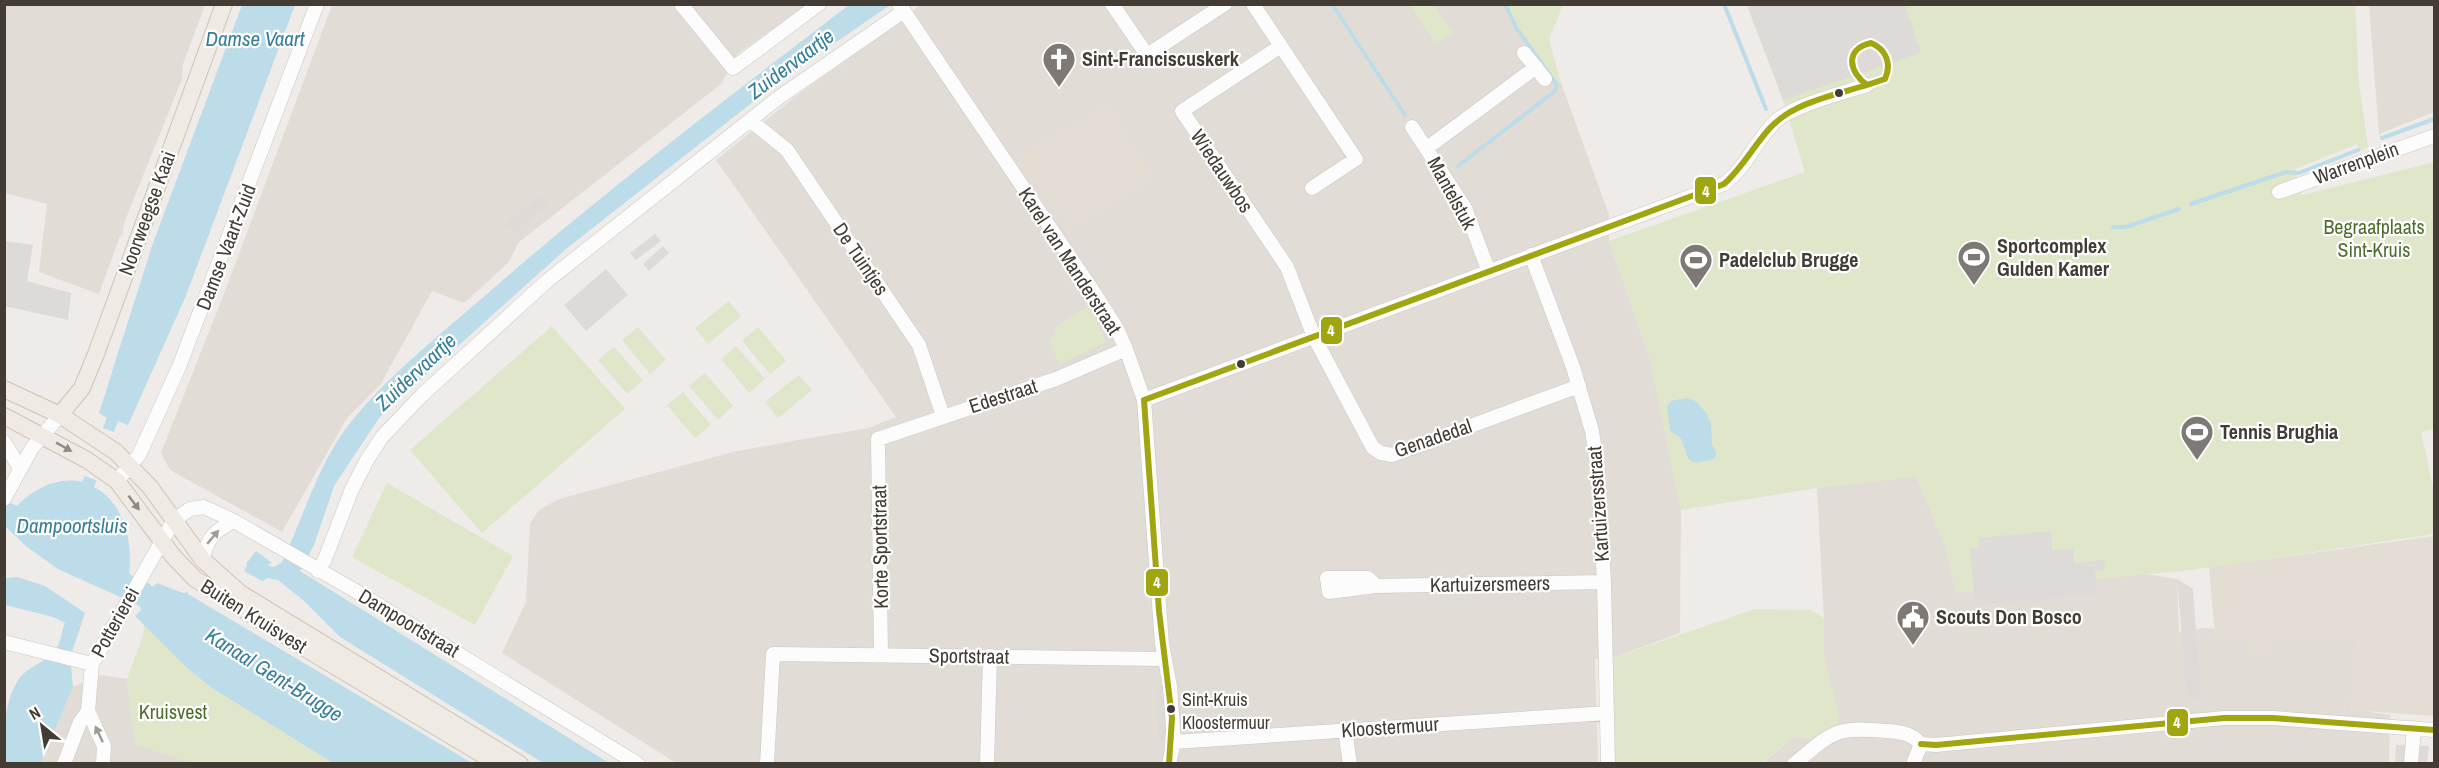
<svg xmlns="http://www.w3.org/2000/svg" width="2439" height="768" viewBox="0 0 2439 768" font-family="'Archivo Narrow',sans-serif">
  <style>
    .residential { fill: #e1dcd5 }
    .education { fill: #e4ddd4 }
    .green { fill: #dfe6ca }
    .parking { fill: #dddad8 }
    .water { fill: #bcdce9 }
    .pier { fill: #eeebe8 }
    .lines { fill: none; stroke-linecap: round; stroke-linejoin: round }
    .stream { stroke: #bcdce9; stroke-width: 4 }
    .minor-casing { stroke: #cac7c4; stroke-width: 15 }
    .major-casing { stroke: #cfc4b7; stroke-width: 18 }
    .minor { stroke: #fcfcfc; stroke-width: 14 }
    .major { stroke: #efeae4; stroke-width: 16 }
    .bus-1-casing { stroke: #fff; stroke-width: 10 }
    .bus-1 { stroke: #a0a610; stroke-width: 6 }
    .oneway { fill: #908a84 }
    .oneway2 { fill: #9f9c98 }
    .bus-dot { fill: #423c35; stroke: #fff; stroke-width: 2 }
    .labels { text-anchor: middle; stroke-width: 4.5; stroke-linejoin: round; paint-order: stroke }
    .bus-label { font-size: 18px; fill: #423c35; stroke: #fff; text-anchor: start }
    .poi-label { font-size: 20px; font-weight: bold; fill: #423c35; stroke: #fff; text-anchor: start }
    .street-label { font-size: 20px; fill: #423c35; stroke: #fff }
    .park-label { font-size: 20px; fill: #4f6e2e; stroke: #fff }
    .water-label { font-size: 21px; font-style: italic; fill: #377e9d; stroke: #fff }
    .line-badge { stroke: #fff; stroke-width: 2 }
    .badge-label { font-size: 16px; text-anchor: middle; font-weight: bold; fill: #fff }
  </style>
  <rect width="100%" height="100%" fill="#eeebe8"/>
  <path class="residential" d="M5 4 205 5 183 64 182 79 124 223 122 235 120 236 99 294 39 272 47 204 5 193Z
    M332 5H806L737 54 721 84 519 242 508 263 464 303 432 291 380 385 347 418 282 532 170 470 161 453 227 286Z
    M920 5H1507L1519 28 1559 83 1560 80 1609 215V241L1650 359 1681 510 1680 633 1610 659H1595L1598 763H676L502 653 526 602 530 524 538 511 546 506 559 499 737 451 868 428 896 417 716 160 796 96 885 33Z
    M2369 5H2434V112L2379 134Z
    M1916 476 1946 549 1956 593 2146 574 2177 579 2179 632 2204 628 2357 639 2351 709 2390 715 2389 763 1762 764 1794 736 1813 739 1839 717 1824 658V618L1817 488Z
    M101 675 127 679 135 744 192 763 41 764 73 687Z"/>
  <path class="education" d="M1107 108 1151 178 1068 227 1020 158Z
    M2434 536V716L2351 710 2356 639 2271 637 2270 655 2250 654V636H2215L2209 567Z"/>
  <path class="green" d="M1410 5H1434L1453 32 1436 43Z
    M1507 5H1563L1549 39 1560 80 1558 84 1519 28Z
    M1747 5H2355L2359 83 2368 147 2360 151 2357 144 2295 169 2302 195 2434 162V429L2421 432 2434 492V534L2191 570 1956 593 1946 549 1916 477 1817 488 1681 510 1650 359 1609 241 1805 172 1783 100Z
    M729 301 741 316 708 344 695 328Z
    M1088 306 1107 342 1059 364 1049 340 1056 335 1053 329Z
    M552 326 625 409 482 533 410 450Z
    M638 327 666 360 650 374 622 340Z
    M758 327 786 361 770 374 742 341Z
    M736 346 765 379 749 393 721 359Z
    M614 347 643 380 627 394 598 360Z
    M705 373 733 406 718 420 689 386Z
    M799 375 812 390 778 418 765 402Z
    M683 392 711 425 695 438 667 405Z
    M387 483 513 556 475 625 352 557Z
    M1755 609 1811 610 1824 618V658L1839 717 1838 726 1813 739 1794 736 1762 763H1614L1610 659Z
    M144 625 188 669 212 688 333 763H192L135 744 127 679 143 636Z"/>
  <path class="parking" d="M1747 5H1905L1921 53 1783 100Z
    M541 196 548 206 515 232 503 226Z
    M655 234 661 241 636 260 630 253Z
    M4 241 33 245 27 281 71 293 68 320 5 306Z
    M663 246 669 253 649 271 643 264Z
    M606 269 628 295 586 331 564 305Z
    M2051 531 2052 550 2073 549 2074 563 2104 560 2105 570 2095 571 2097 594 1975 605 1970 548 1979 547V538Z
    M2177 579 2193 589 2201 701 2187 694Z
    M1164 683 1168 735 1159 742 1155 691Z
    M2396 745 2429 746 2427 763 2395 764Z"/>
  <path class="water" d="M242 5H295L185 298 128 425 118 421 94 487C124 503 133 541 129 573L131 575 150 584 152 587 157 583 183 593 188 592V594L472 763H333L212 688 188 669 135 616 141 610 140 606 58 569 27 547 5 526 4 500 17 506C33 489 59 476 82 482L107 418 99 413 153 243Z
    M849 5H890L777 83 566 249 400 398 379 418 334 486 314 545 300 571 609 763H543L340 637 304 601 278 580 268 578 262 581 244 571 247 565 246 564 256 551 272 563 268 564 269 566 274 567 282 562C303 518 316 471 344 431 381 381 441 334 488 293 604 192 727 98 849 5Z
    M1686 398 1695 401 1705 411 1711 424 1712 445 1717 454C1714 460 1711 460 1705 461 1684 467 1688 451 1681 439 1678 435 1673 434 1670 430L1667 406 1671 401Z
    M17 577 45 586 85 613 68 664 71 666 73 687 41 763H5C5 735 2 707 17 682 27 665 48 663 58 646 61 640 62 630 65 623L53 617 5 605V578Z"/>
  <path class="pier" d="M100 427 117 433 98 481 82 475Z"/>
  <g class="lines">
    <path class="stream" d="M1332 4 1405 115
      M1724 4 1766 109
      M2382 138 2434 119
      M1458 166 1555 91 1557 85 1517 29 1505 4
      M2191 204 2286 172 2299 173 2358 150
      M2113 227H2126L2179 209"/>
    <defs>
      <path id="minor" d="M681 4 733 68 819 4
        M899 4 1095 294 1116 327 1126 349 1144 400 1162 644 1170 686 1174 742 1169 764
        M1112 4 1147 55 1225 4
        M1253 4 1356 159 1312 188
        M1281 46 1182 111 1287 267 1314 337 1373 448 1381 453 1392 455 1579 386
        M1524 53 1545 79
        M751 121 787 150 919 345 943 416
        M1412 127 1465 208 1489 272
        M1427 148 1536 67
        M2279 192 2434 136
        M1531 255 1573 367 1592 431 1598 471 1604 582 1608 764
        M1144 400 1724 184C1747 167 1756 139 1777 120 1795 105 1843 93 1867 85
        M4 442 20 468
        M117 481 139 455 179 367 317 4
        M4 499 32 448 60 415
        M203 560C206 539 215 530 234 521
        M318 571 325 559 352 489 367 460 382 437 422 395 547 281 778 98 904 11
        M1376 586 1329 592 1327 578H1368L1376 586 1604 582
        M4 642 92 664
        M881 654 878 439 1056 379 1126 349
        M88 711 104 746 103 764
        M1345 730 1350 764
        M1174 742 1607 713
        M1921 744 1936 745 2224 718H2273L2434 730
        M64 764 80 722 88 711 92 664 174 520 190 509 204 507 234 521 354 590 638 764
        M767 764 773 654 1165 659
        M987 764 990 656
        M1794 764C1833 732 1834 726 1887 731 1900 732 1911 733 1921 744
        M1913 764 1921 744
        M2411 764 2414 728"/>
      <path id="major" d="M4 389 60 415 116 452 150 487 203 560 240 593 520 764
        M60 415 82 388 96 354 224 4
        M4 416 87 460 117 481 173 556 195 579 316 655 498 764"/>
    </defs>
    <use href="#minor" class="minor-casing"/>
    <use href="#major" class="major-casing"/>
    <use href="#minor" class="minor"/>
    <use href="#major" class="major"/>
    <defs>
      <path id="bus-1" d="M1871 43C1886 49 1892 64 1885 79L1867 85C1849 72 1844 49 1871 43Z
        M1144 400 1724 184C1742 168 1753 147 1769 129 1792 103 1834 95 1867 85
        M1144 400 1159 611 1172 718 1169 764
        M1921 744 1936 745 2224 718H2273L2434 730"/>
    </defs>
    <use href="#bus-1" class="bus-1-casing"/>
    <use href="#bus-1" class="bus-1"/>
  </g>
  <defs><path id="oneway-solid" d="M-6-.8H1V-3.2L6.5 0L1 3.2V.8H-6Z" transform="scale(1.5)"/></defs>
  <g class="oneway">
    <use href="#oneway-solid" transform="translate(64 447) rotate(29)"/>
    <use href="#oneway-solid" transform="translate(134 503) rotate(53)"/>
  </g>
  <g class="oneway2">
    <use href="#oneway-solid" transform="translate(213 537) rotate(-50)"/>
    <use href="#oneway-solid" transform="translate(99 734) rotate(-115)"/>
  </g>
  <defs>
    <symbol id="church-pin" viewBox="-11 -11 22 30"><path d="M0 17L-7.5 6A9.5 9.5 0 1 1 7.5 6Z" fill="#7e7974" stroke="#fff"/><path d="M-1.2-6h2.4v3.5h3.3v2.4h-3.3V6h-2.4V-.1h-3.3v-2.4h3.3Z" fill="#fff"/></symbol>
    <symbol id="stadium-pin" viewBox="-11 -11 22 30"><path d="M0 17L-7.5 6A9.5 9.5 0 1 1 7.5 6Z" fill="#7e7974" stroke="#fff"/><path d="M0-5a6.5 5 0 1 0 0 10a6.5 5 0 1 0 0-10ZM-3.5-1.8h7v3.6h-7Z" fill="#fff"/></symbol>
    <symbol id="civic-pin" viewBox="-11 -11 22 30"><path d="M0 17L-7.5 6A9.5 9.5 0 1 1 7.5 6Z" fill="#7e7974" stroke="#fff"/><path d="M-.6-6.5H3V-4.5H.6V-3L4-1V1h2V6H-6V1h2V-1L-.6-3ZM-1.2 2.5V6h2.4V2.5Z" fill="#fff"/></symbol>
  </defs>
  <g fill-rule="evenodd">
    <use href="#church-pin" x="1040" y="40" width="38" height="52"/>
    <use href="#stadium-pin" x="1955" y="238" width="38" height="52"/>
    <use href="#stadium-pin" x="1677" y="241" width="38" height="52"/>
    <use href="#stadium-pin" x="2178" y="413" width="38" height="52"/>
    <use href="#civic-pin" x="1894" y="598" width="38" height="52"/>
  </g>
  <g class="bus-dot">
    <circle cx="1839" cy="93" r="5"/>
    <circle cx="1241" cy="364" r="5"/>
    <circle cx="1171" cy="709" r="5"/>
  </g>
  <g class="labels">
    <g class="bus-label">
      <text x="1182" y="706">Sint-Kruis<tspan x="1182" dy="23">Kloostermuur</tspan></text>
    </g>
    <g class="poi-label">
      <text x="1082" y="66">Sint-Franciscuskerk</text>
      <text x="1997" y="253">Sportcomplex<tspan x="1997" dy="23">Gulden Kamer</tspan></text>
      <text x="1719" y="267">Padelclub Brugge</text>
      <text x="2220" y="439">Tennis Brughia</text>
      <text x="1936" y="624">Scouts Don Bosco</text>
    </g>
    <g class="street-label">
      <text transform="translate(2356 163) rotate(-20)" y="7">Warrenplein</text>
      <text transform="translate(1222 171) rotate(56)" y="7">Wiedauwbos</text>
      <text transform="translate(1452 193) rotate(61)" y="7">Mantelstuk</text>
      <text transform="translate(147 213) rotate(-70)" y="7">Noorweegse Kaai</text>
      <text transform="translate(226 247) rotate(-69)" y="7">Damse Vaart-Zuid</text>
      <text transform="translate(861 259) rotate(56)" y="7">De Tuintjes</text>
      <text transform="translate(1070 261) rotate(57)" y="7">Karel van Manderstraat</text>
      <text transform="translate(1003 396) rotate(-18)" y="7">Edestraat</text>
      <text transform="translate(1433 438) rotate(-19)" y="7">Genadedal</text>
      <text transform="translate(1598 504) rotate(-94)" y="7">Kartuizersstraat</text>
      <text transform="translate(880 547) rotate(-91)" y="7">Korte Sportstraat</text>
      <text transform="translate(1490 584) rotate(-1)" y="7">Kartuizersmeers</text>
      <text transform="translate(254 616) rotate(32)" y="7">Buiten Kruisvest</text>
      <text transform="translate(115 622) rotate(-61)" y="7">Potterierei</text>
      <text transform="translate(409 623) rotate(31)" y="7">Dampoortstraat</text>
      <text transform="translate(969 656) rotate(1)" y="7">Sportstraat</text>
      <text transform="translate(1390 727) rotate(-4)" y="7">Kloostermuur</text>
    </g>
    <g class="park-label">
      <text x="2374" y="234">Begraafplaats<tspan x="2374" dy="23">Sint-Kruis</tspan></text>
      <text x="173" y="719">Kruisvest</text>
    </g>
    <g class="water-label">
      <text x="255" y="46">Damse Vaart</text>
      <text transform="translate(791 64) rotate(-37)" y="7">Zuidervaartje</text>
      <text transform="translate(416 372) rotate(-43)" y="7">Zuidervaartje</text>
      <text x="72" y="533">Dampoortsluis</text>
      <text transform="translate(274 675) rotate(32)" y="7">Kanaal Gent-Brugge</text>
    </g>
  </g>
  <g class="line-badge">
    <rect x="1694" y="176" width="23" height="29" rx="6" fill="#a0a610"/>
    <rect x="1320" y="316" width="23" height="29" rx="6" fill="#a0a610"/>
    <rect x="1145" y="568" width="24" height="29" rx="6" fill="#a0a610"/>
    <rect x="2166" y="708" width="23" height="29" rx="6" fill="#a0a610"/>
  </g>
  <g class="badge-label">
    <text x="1706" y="197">4</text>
    <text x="1331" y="336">4</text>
    <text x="1157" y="588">4</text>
    <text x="2177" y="728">4</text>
  </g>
  <rect width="2439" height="768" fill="none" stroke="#423c35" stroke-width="12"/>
  <g transform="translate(42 726) rotate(330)" stroke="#ffffff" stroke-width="4.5" paint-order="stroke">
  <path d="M0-4.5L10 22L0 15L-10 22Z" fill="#423c35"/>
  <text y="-9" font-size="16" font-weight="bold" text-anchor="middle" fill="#423c35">N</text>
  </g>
</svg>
